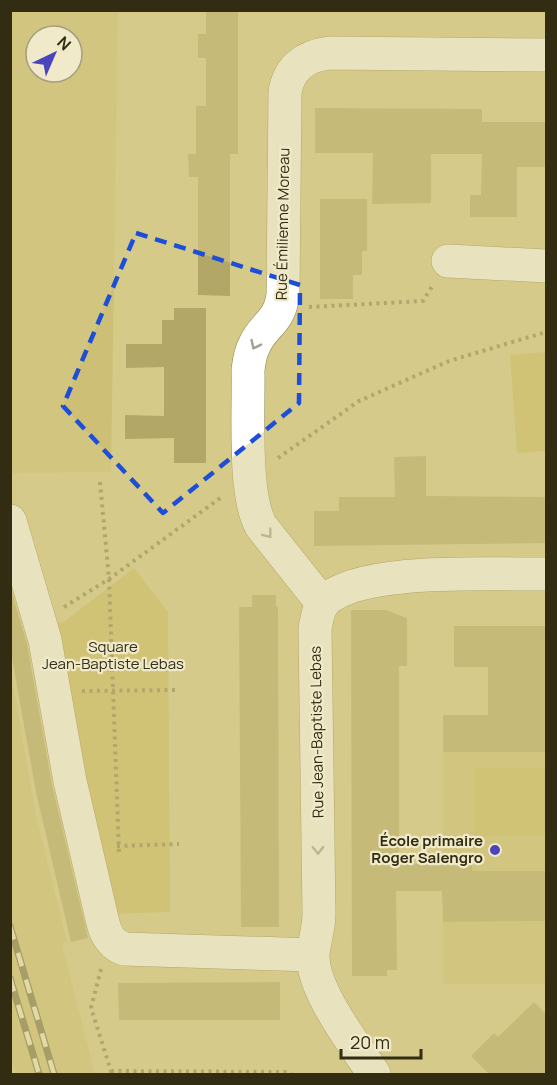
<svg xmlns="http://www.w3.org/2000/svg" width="557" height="1085" viewBox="0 0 557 1085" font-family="Manrope,sans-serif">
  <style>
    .built { fill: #cdbf75; fill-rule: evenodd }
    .green { fill: #cbba5f }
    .building { fill: #b3a767 }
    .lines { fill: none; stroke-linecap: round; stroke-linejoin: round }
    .minor-casing { stroke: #8a7e3f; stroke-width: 34 }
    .path { stroke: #867d4f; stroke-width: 4; stroke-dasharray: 3 4.5; stroke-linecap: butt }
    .minor { stroke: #fff; stroke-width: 33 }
    .rail-casing { stroke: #6e663e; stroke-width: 7 }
    .rail { stroke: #f0eaca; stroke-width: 4.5; stroke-dasharray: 14; stroke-linecap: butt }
    .oneway { stroke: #a3a094 }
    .marked { fill: none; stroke: #1d4ed8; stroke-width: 4.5; stroke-dasharray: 12 8; stroke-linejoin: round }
    .poi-dot { fill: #4a45bc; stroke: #f0eaca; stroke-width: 2 }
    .labels { text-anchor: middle; stroke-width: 4.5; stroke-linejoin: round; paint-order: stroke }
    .street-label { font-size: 15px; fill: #322d12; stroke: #f0eaca }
    .park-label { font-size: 15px; fill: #332f1a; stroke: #f0eaca }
    .poi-label { font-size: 15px; font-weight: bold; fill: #322d12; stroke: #f0eaca; text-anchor: end }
  </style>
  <rect width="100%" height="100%" fill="#d6ca89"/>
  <path class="built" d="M10 11H118L111 472 11 473ZM36 36H72V72H36Z
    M10 668 36 815 67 942 62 945 95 1074H16L11 1059Z
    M443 715H546V984H443Z"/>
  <path class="green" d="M546 352V451L517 453 510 355Z
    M134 568 168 612 170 912 107 914 52 625 65 621Z
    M474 768H546V836H474Z"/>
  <path class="building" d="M206 11H238V154H230V296L198 295V177H189L188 154H196V106H206V58H198V34H206Z
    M315 108 482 109V122H546V167H517V217H470V195H481L482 154H431V203L372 204 373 153H315Z
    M320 199H367V251H362V275H353V299H320Z
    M174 308H206V463H174V438L125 439V415L164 416V367L126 368V344H162V320H174Z
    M426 456V496L546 497V543L314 546V511H339V497H395L394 457Z
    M11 590 27 644 52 785 88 938 71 942 36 792 10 647Z
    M252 595H276V607H278L279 927H241L239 607H252Z
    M351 610H386L407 618V666H399V863L443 865 472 863V871H546V921L443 922 442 891H396L397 970H387V976H352Z
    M454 626H546V752H443V715H488V667H454Z
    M280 982V1020H119L118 983Z
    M534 1002 546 1014V1074H489L471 1056 494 1033 498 1037Z"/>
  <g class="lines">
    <defs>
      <path id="minor" d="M448 261 546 266
        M10 521 45 640 70 781 103 923C106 935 111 944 124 949L313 955
        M323 604 261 526C243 494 249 409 248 370 249 362 250 353 254 346 263 324 279 324 283 295L285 92C289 68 305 56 329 53L546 55
        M374 1074C355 1045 312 990 313 955 314 942 319 928 319 914L315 628C317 619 318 609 324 602 358 566 496 575 546 574"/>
    </defs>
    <use href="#minor" class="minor-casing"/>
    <path class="path" d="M309 307 423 301 433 285
      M278 458 359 401 449 361 546 332
      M100 482 109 579 119 853
      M64 607 109 579 223 496
      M82 691 177 690
      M117 846 179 844
      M101 969 91 1008 112 1074
      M111 1071 289 1072 291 1074"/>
    <use href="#minor" class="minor"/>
    <defs>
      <path id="rail" d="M10 926 54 1074
        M10 978 39 1074"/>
    </defs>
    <use href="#rail" class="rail-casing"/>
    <use href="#rail" class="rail"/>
  </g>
  <defs><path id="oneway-chevron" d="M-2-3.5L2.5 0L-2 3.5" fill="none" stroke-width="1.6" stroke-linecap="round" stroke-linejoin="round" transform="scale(1.5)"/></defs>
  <g class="oneway">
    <use href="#oneway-chevron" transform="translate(255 345) rotate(116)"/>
    <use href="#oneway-chevron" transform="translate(268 534) rotate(52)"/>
    <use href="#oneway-chevron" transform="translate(318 850) rotate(89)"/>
  </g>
  <path d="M0 0H557V1085H0ZM136 233 300 285 299 403 163 513 63 406Z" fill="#d6ca89" fill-opacity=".55" fill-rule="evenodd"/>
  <path class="marked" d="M136 233 300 285 299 403 163 513 63 406Z"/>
  <circle class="poi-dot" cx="495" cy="850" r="6"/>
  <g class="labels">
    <g class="street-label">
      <text transform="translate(283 224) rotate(-89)" y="5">Rue Émilienne Moreau</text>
      <text transform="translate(317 732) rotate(-91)" y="5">Rue Jean-Baptiste Lebas</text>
    </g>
    <g class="park-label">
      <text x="113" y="652">Square<tspan x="113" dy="17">Jean-Baptiste Lebas</tspan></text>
    </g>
    <g class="poi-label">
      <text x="483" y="846">École primaire<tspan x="483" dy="17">Roger Salengro</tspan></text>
    </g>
  </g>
  <rect width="557" height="1085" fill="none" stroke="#322d12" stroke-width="24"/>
  <g transform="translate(54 54) rotate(44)"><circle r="28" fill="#f0eaca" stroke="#a49e80" stroke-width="1.5"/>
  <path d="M0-4.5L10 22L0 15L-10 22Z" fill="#4a45bc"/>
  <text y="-9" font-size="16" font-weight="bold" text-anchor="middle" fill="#322d12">N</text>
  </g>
  <path d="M341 1049v9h80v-9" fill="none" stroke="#322d12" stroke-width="3"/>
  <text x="350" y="1049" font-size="18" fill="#322d12" stroke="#f0eaca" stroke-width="4.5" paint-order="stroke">20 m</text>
</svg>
